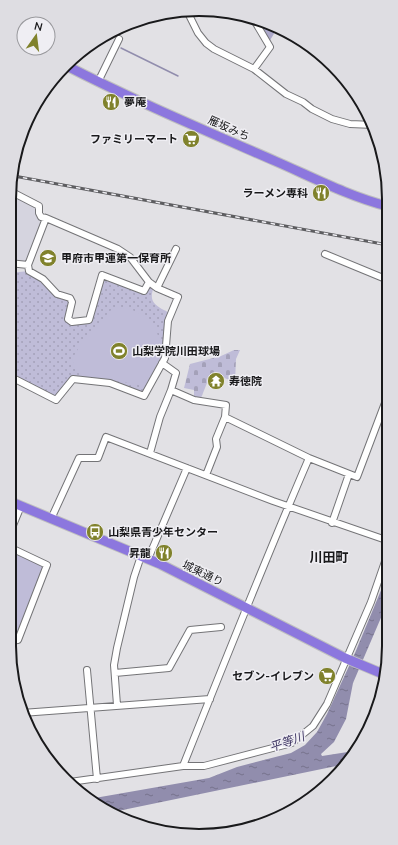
<svg xmlns="http://www.w3.org/2000/svg" width="398" height="845" viewBox="0 0 398 845" font-family="'Nunito Sans','Noto Sans JP',sans-serif">
  <style>
    .built { fill: #d5d4df }
    .green { fill: url(#green-dots) }
    .forest { fill: url(#forest-firs) }
    .cemetery { fill: url(#cemetery-stones) }
    .pitch { fill: #bfbcd8 }
    .water { fill: url(#water-ripples) }
    .lines { fill: none; stroke-linecap: round; stroke-linejoin: round }
    .stream { stroke: #918dad; stroke-width: 1.5 }
    .minor-casing { stroke: #747477; stroke-width: 8 }
    .highway-casing { stroke: #bfbfbf; stroke-width: 11 }
    .minor { stroke: #fff; stroke-width: 6 }
    .highway { stroke: #8c77de; stroke-width: 9 }
    .rail-casing { stroke: #5d5d60; stroke-width: 3 }
    .rail { stroke: #efeef3; stroke-width: 1.5; stroke-dasharray: 4.5; stroke-linecap: butt }
    .labels { text-anchor: middle; stroke-width: 3; stroke-linejoin: round; paint-order: stroke }
    .poi-label { font-size: 11px; font-weight: bold; fill: #19191b; stroke: #efeef3; text-anchor: start }
    .street-label { font-size: 11px; fill: #19191b; stroke: #efeef3 }
    .water-label { font-size: 12px; font-style: italic; fill: #3e3563; stroke: #efeef3 }
    .quarter-label { font-size: 13px; font-weight: bold; fill: #19191b; stroke: #efeef3 }
    .rim { fill: none; stroke: #19191b; stroke-width: 2 }
  </style>
  <defs>
    <pattern id="green-dots" width="8" height="8" patternUnits="userSpaceOnUse"><rect width="8" height="8" fill="#bfbcd8"/><path d="M2 2h.1M6 6h.1" fill="none" stroke="#a4a1b9" stroke-width="1.8" stroke-linecap="round"/></pattern>
    <pattern id="forest-firs" width="22" height="20" patternUnits="userSpaceOnUse"><rect width="22" height="20" fill="#ada9ca"/><path d="M5 1l3.5 6h-7zM16 11l3.5 6h-7z" fill="#8c89a3"/></pattern>
    <pattern id="cemetery-stones" width="16" height="16" patternUnits="userSpaceOnUse"><rect width="16" height="16" fill="#bfbcd8"/><path d="M2 7V4a2 2 0 0 1 4 0v3zM10 15v-3a2 2 0 0 1 4 0v3z" fill="#a4a1b9"/></pattern>
    <pattern id="water-ripples" width="26" height="14" patternUnits="userSpaceOnUse"><rect width="26" height="14" fill="#918dad"/><path d="M2 4q2-2 4 0t4 0M15 11q2-2 4 0t4 0" fill="none" stroke="#76728c"/></pattern>
  </defs>
  <rect width="100%" height="100%" fill="#e2e1e5"/>
  <path class="built" d="M10 191 39 206V213L46 218 28 265 9 263Z"/>
  <path class="green" d="M29 271 57 294 70 298 68 319 89 320 102 275 144 291 149 282 154 287C147 303 158 307 170 313L165 358 144 396 122 387 73 379 56 400 9 376V273Z"/>
  <path class="forest" d="M258 21 272 24 278 27 269 42Z"/>
  <path class="cemetery" d="M234 350H240L236 359 235 382 211 373 201 398 194 397V390L184 388 190 364 221 356Z"/>
  <path class="pitch" d="M113 308C121 308 129 308 137 312 166 326 169 368 141 385L97 378 96 381 76 372 72 359 84 339Z
    M9 503 19 508 9 533Z
    M9 549 44 565 17 637 9 638Z"/>
  <path class="water" d="M389 571V599L353 683 346 719 334 742 321 754 322 756 354 751 346 764 113 812 94 804 89 799 209 778 237 767 291 753 305 745 317 732 327 714 355 653Z"/>
  <g class="lines">
    <path class="stream" d="M121 48 178 76"/>
    <defs>
      <path id="minor" d="M187 11 198 33 206 43 214 49 254 69 286 94 303 102 312 109 332 119 350 124 374 125
        M254 69 270 47 254 20
        M98 82 119 39
        M10 191 39 206V213L41 217 46 218
        M325 254 388 280
        M28 265 29 271 43 279 57 294 70 298 72 302 68 319 72 322 89 320 102 275 144 291 149 282
        M157 288 176 249
        M162 363 176 373 171 390 194 400 226 405 225 417 309 458 357 477 388 395
        M9 376 56 400 73 379 110 383 144 396 165 358 168 321 178 297 157 288 149 282 130 257 118 249 46 218 28 265 9 263
        M150 453 160 417 171 390
        M309 458C265 560 224 663 183 766H204L292 743 313 726 327 704 371 602 389 550
        M206 475 217 447 216 439 225 417
        M51 519 79 458H98L106 437 273 501 389 541
        M332 523 349 474
        M9 535 21 506
        M148 559 187 468
        M9 641 18 640 47 565 9 547
        M87 670 97 779
        M115 673 169 668 190 630 221 627
        M117 705 114 665 117 648 134 577 141 556
        M22 713 210 699
        M70 782 183 766"/>
      <path id="highway" d="M65 65C133 100 204 130 275 161 312 177 348 196 387 206
        M9 501 160 564 345 658 383 674"/>
    </defs>
    <use href="#minor" class="minor-casing"/>
    <use href="#highway" class="highway-casing"/>
    <use href="#minor" class="minor"/>
    <use href="#highway" class="highway"/>
    <defs>
      <path id="rail" d="M14 176 388 245"/>
    </defs>
    <use href="#rail" class="rail-casing"/>
    <use href="#rail" class="rail"/>
  </g>
  <defs>
    <symbol id="restaurant-disc" viewBox="-11 -11 22 22"><circle r="9.5" fill="#80822c" stroke="#efeef3"/><path d="M-5-6h1v4h1v-4h1v4h1v-4h1v5L-1.5 .5V6h-2V.5L-5-1ZM5-6V6H3V1.5H1.5Q1.5-4 5-6Z" fill="#fff"/></symbol>
    <symbol id="supermarket-disc" viewBox="-11 -11 22 22"><circle r="9.5" fill="#80822c" stroke="#efeef3"/><path d="M-6-5.5h2.5l.6 2H6L4.5 2H-2.5L-4.4-4H-6ZM-1.5 3.2a1.3 1.3 0 1 0 .1 0ZM3 3.2a1.3 1.3 0 1 0 .1 0Z" fill="#fff"/></symbol>
    <symbol id="school-disc" viewBox="-11 -11 22 22"><circle r="9.5" fill="#80822c" stroke="#efeef3"/><path d="M0-5L7-2L0 1L-7-2ZM-4 1L0 2.5L4 1V4Q0 6-4 4Z" fill="#fff"/></symbol>
    <symbol id="stadium-disc" viewBox="-11 -11 22 22"><circle r="9.5" fill="#80822c" stroke="#efeef3"/><path d="M0-5a6.5 5 0 1 0 0 10a6.5 5 0 1 0 0-10ZM-3.5-1.8h7v3.6h-7Z" fill="#fff"/></symbol>
    <symbol id="temple-disc" viewBox="-11 -11 22 22"><circle r="9.5" fill="#80822c" stroke="#efeef3"/><path d="M0-6L5-2H3V0L6.5 2.5H4V6H1.5V3h-3V6H-4V2.5H-6.5L-3 0V-2H-5Z" fill="#fff"/></symbol>
    <symbol id="bus-disc" viewBox="-11 -11 22 22"><circle r="9.5" fill="#80822c" stroke="#efeef3"/><path d="M-5-6H5V4H4V6H2V4H-2V6H-4V4H-5ZM-3.5-4V0h7V-4ZM-3.5 1.2v1.5H-2V1.2ZM2 1.2v1.5H3.5V1.2Z" fill="#fff"/></symbol>
  </defs>
  <g fill-rule="evenodd">
    <use href="#restaurant-disc" x="101" y="92" width="20" height="20"/>
    <use href="#supermarket-disc" x="181" y="129" width="20" height="20"/>
    <use href="#restaurant-disc" x="311" y="183" width="20" height="20"/>
    <use href="#school-disc" x="38" y="248" width="20" height="20"/>
    <use href="#stadium-disc" x="109" y="341" width="20" height="20"/>
    <use href="#temple-disc" x="206" y="371" width="20" height="20"/>
    <use href="#bus-disc" x="85" y="522" width="20" height="20"/>
    <use href="#restaurant-disc" x="154" y="543" width="20" height="20"/>
    <use href="#supermarket-disc" x="317" y="666" width="20" height="20"/>
  </g>
  <g class="labels">
    <g class="poi-label">
      <text x="124" y="106">夢庵</text>
      <text x="178" y="143" text-anchor="end">ファミリーマート</text>
      <text x="308" y="197" text-anchor="end">ラーメン専科</text>
      <text x="61" y="262">甲府市甲運第一保育所</text>
      <text x="132" y="355">山梨学院川田球場</text>
      <text x="229" y="385">寿徳院</text>
      <text x="108" y="536">山梨県青少年センター</text>
      <text x="151" y="557" text-anchor="end">昇龍</text>
      <text x="314" y="680" text-anchor="end">セブン-イレブン</text>
    </g>
    <g class="street-label">
      <text transform="translate(229 128) rotate(24)" y="4">雁坂みち</text>
      <text transform="translate(203 573) rotate(26)" y="4">城東通り</text>
    </g>
    <g class="water-label">
      <text transform="translate(287 742) rotate(-19)" y="4">平等川</text>
    </g>
    <g class="quarter-label">
      <text x="329" y="562">川田町</text>
    </g>
  </g>
  <path d="M0 0H398V845H0ZM199 16H199A183 183 0 0 1 382 199V646A183 183 0 0 1 199 829H199A183 183 0 0 1 16 646V199A183 183 0 0 1 199 16Z" fill="#dedde2" fill-rule="evenodd"/>
  <path class="rim" d="M199 16H199A183 183 0 0 1 382 199V646A183 183 0 0 1 199 829H199A183 183 0 0 1 16 646V199A183 183 0 0 1 199 16Z"/>
  <g transform="translate(36 36) rotate(14)"><circle r="19" fill="#efeef3" stroke="#99999d"/>
  <path d="M0-3L7 15L0 10L-7 15Z" fill="#80822c"/>
  <text y="-6" font-size="11" font-weight="bold" text-anchor="middle" fill="#19191b">N</text>
  </g>
</svg>
